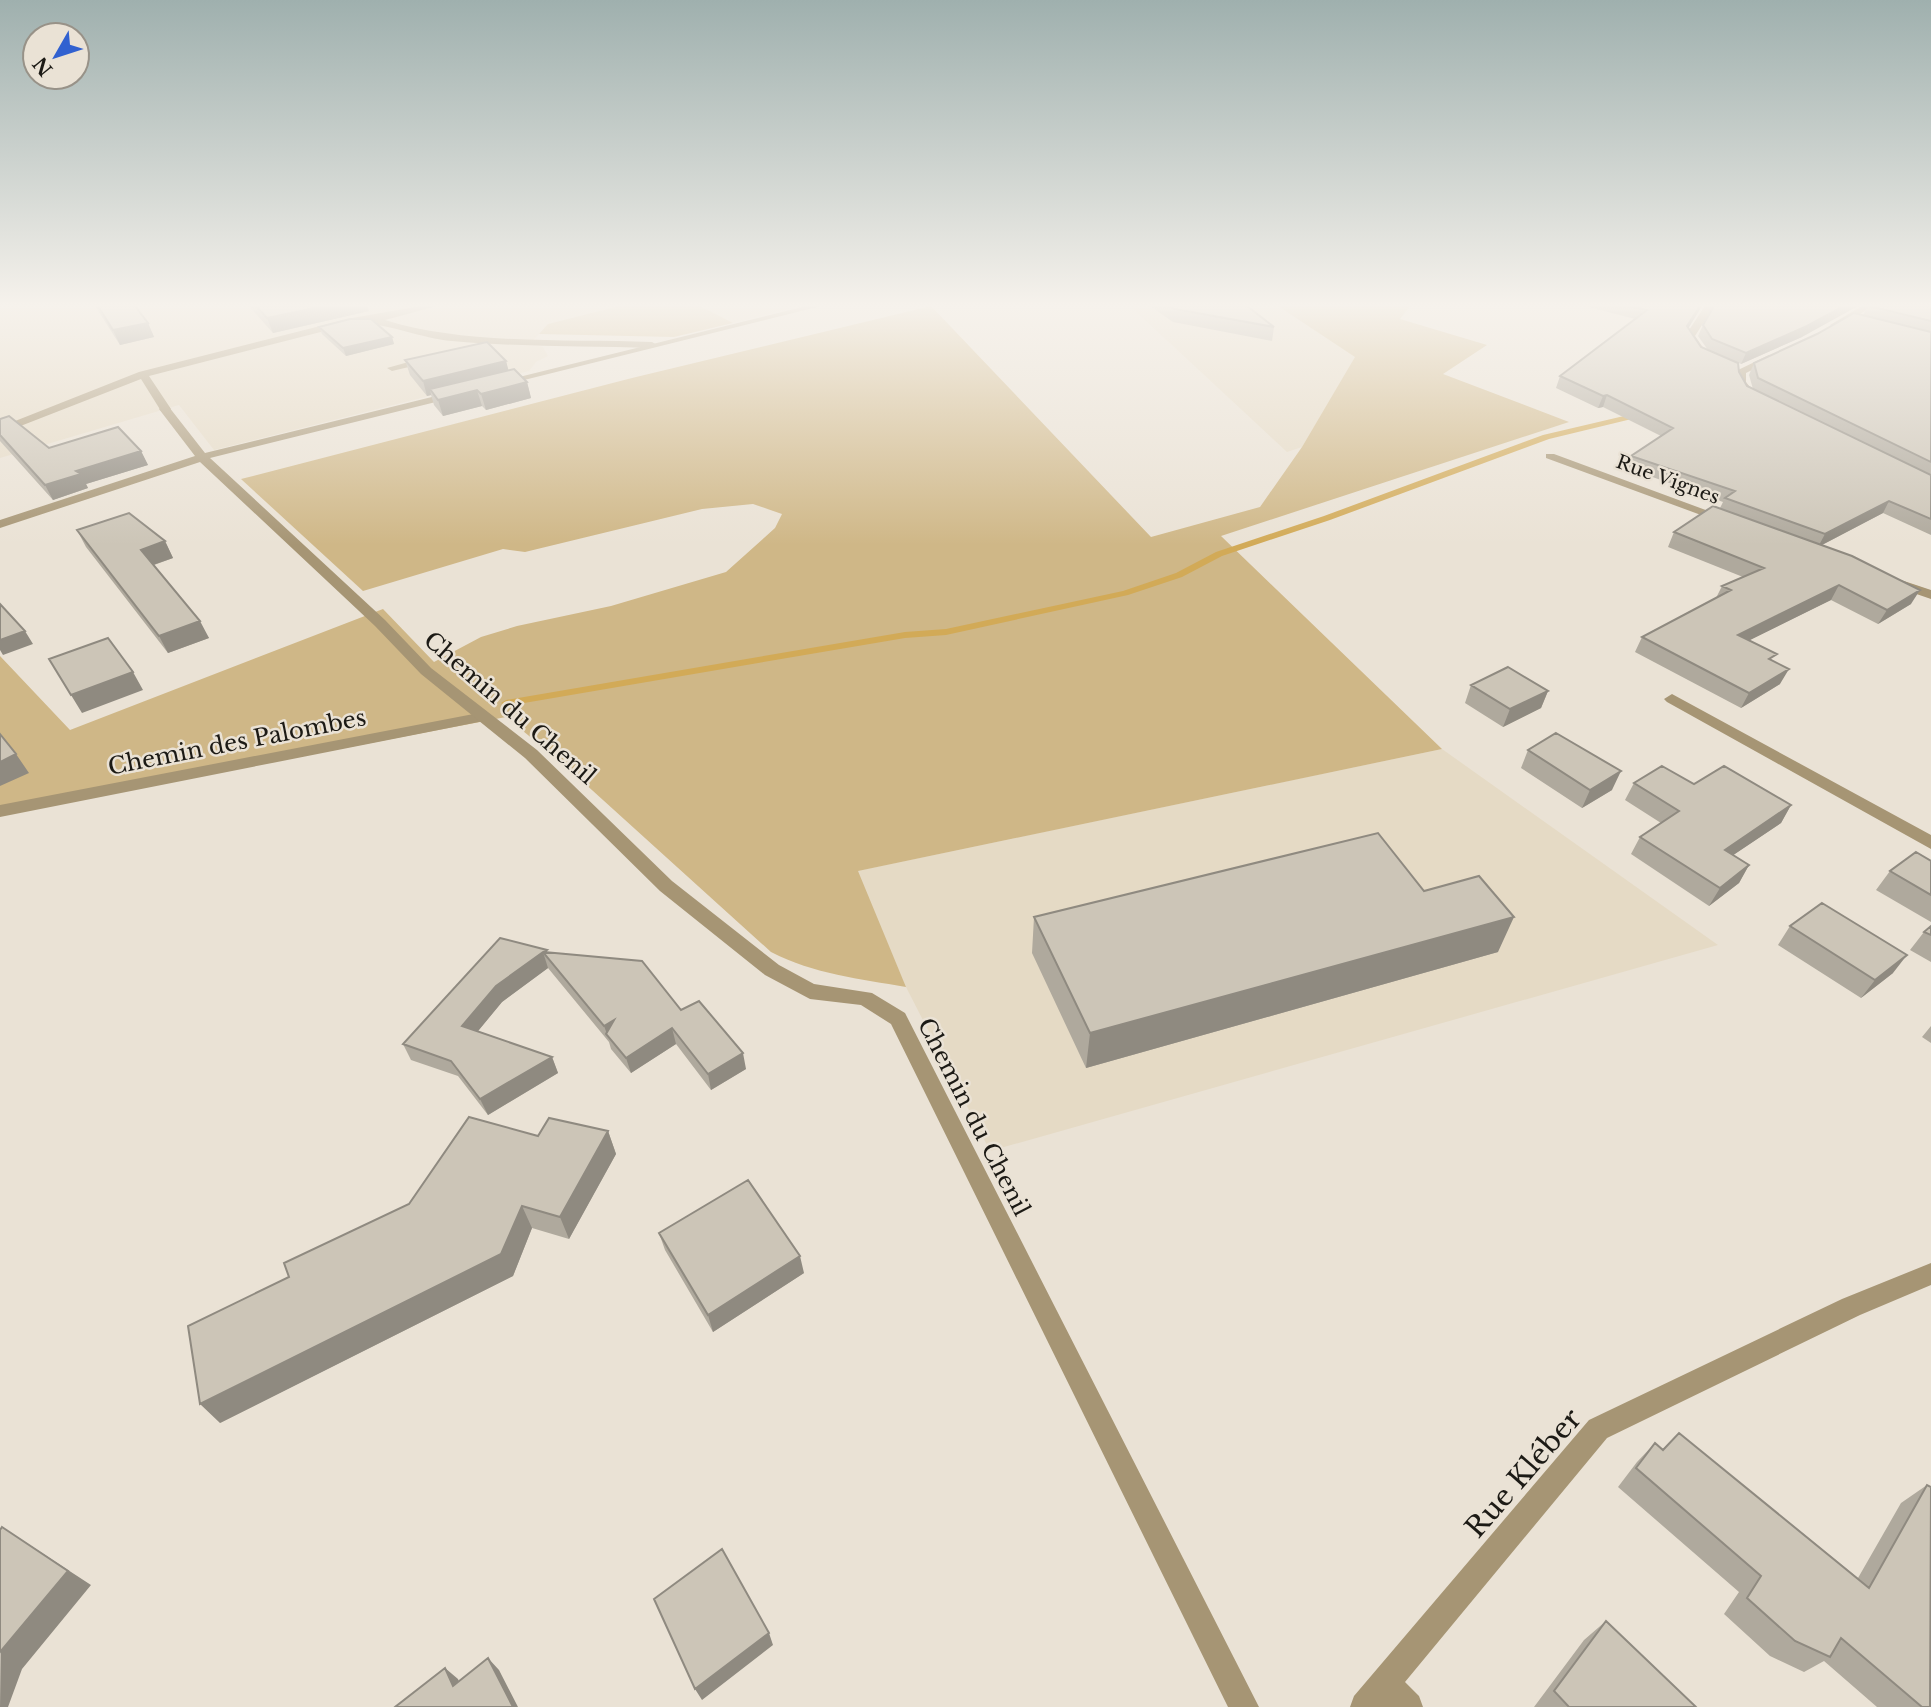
<svg xmlns="http://www.w3.org/2000/svg" width="1931" height="1707" viewBox="0 0 1931 1707" font-family="'Libre Baskerville',serif">
  <style>
    .built { fill: #e5dac5 }
    .green { fill: #cfb787 }
    .lines { fill: none; stroke-linecap: round; stroke-linejoin: round }
    .stream { fill: #d2aa57; fill-rule: evenodd }
    .service { fill: #a69574; fill-rule: evenodd }
    .minor { fill: #a69574; fill-rule: evenodd }
    .wall { fill: #afa99d }
    .shaded-wall { fill: #8f8a80 }
    .building { fill: #ccc5b7; stroke: #8f8a80; stroke-width: 2 }
    .labels { text-anchor: middle; stroke-width: 5; stroke-linejoin: round; paint-order: stroke }
    .far-street-label { font-size: 19px; fill: #1c1a15; stroke: #eae2d5 }
    .street-label { font-size: 23px; fill: #1c1a15; stroke: #eae2d5 }
    .near-street-label { font-size: 28px; fill: #1c1a15; stroke: #eae2d5 }
  </style>
  <rect width="100%" height="100%" fill="#eae2d5"/>
  <path class="built" d="M0 306H619L548 324 530 344 543 347 548 356 536 362 529 371 214 450 179 405 0 458Z
    M700 306H801L733 323Z
    M1130 306H1278L1356 357 1302 447 1287 452Z
    M1442 749 1718 945 990 1151 906 987 857 871Z"/>
  <path class="green" d="M619 306H700L733 323 674 337 539 334 548 324Z
    M931 306 1151 537 1260 507 1302 447 1355 357 1278 306H1410L1400 319 1487 345 1443 374 1569 422 1221 536 1442 749 858 871 906 987C860 979 814 974 771 952L561 762 506 717 0 814V656L70 730 383 609 434 662 481 637 517 626 611 606 726 572 775 528 782 514 753 504 702 509 525 552 503 549 363 591 241 479 632 378Z"/>
  <g class="lines">
    <path class="stream" d="M1641 412 1645 414 1644 416 1549 439 1330 520 1222 556 1182 577 1128 595 946 635 905 638 506 706 501 703 506 700 905 632 946 629 1123 591 1176 573 1216 552 1324 516 1543 435Z"/>
    <path class="service" d="M421 306H437L385 320C464 345 568 339 652 342L657 345 652 348C586 346 518 347 452 341 418 338 386 321 352 324L149 376 171 409 169 411H161L141 379 0 434V427L139 372 352 318Z
      M430 356 434 357V361L392 371 387 368Z
      M484 712 492 717 489 720 0 817V805Z"/>
    <path class="minor" d="M806 306H821L500 386 495 383Z
      M1705 306H1714L1695 336 1706 352 1701 355 1697 354 1685 336Z
      M1862 306H1873L1838 327 1830 325Z
      M1769 355 1778 357 1746 373V382L1756 395 1747 397 1736 382V371Z
      M456 391 461 394 460 396 210 458 385 620 431 668 537 750 672 881 779 965 814 984 872 993 905 1013 1259 1707H1228L891 1024 861 1005 810 999 765 975 660 891 525 758 421 674 375 626 200 462 0 528V520L195 456 159 409 161 407H169L205 453Z
      M1546 454H1554L1730 519 1728 522H1720L1546 458Z
      M1898 579 1931 590V599L1893 586 1891 583Z
      M1672 694 1931 835V849L1667 702 1664 699Z
      M1931 1263V1285L1860 1315 1607 1438 1405 1682 1419 1696 1423 1707H1350L1354 1696 1589 1420 1842 1299Z"/>
  </g>
  <path class="wall" d="M95 306H135L148 323 154 337 120 345Z
    M249 306H367L369 311 273 333Z
    M1150 306H1247L1274 327 1272 341 1173 322Z
    M1585 306H1702L1688 328 1701 347 1739 372 1747 386 1753 389 1749 375 1754 363 1863 315 1868 306H1931V535L1883 513 1822 545 1911 604 1878 624 1831 600 1749 640 1773 661 1780 684 1741 708 1635 652 1642 637 1716 598 1722 586 1743 577 1668 547 1674 532 1720 508 1723 502 1627 468 1631 456 1661 436 1603 407 1598 408 1556 388 1560 376 1635 319Z
    M1703 325 1802 337 1741 364 1708 350 1698 336Z
    M319 327 392 337 394 344 346 356 322 334Z
    M405 360 506 361 508 370 527 382 531 398 486 410 482 406 443 416 434 405 431 395 427 396 410 375Z
    M0 419 49 448 141 451 148 465 86 484 88 488 53 500 0 441Z
    M77 530 165 541 173 558 154 565 209 638 168 653 86 547Z
    M1471 685 1548 691 1541 708 1503 727 1465 703Z
    M1528 750 1612 790 1582 808 1521 768Z
    M1634 783 1694 784 1791 805 1781 823 1733 855 1749 865 1739 883 1709 906 1631 854 1640 837 1661 823 1625 800Z
    M1931 861V922L1876 890 1890 871Z
    M1424 891 1498 952 1086 1068 1032 953 1034 917Z
    M1790 926 1893 973 1861 998 1778 945Z
    M1931 926V962L1910 950 1924 932Z
    M500 938 547 952 681 1010 746 1069 711 1090 676 1044 631 1073 611 1049 609 1042 548 968 502 1002 478 1031 552 1057 558 1073 488 1115 458 1076 411 1060 403 1044Z
    M1931 1026V1043L1922 1037Z
    M608 1131 616 1154 569 1239 532 1228 513 1276 220 1423 289 1277 409 1204Z
    M659 1233 804 1273 713 1332 665 1250Z
    M1679 1433 1858 1578 1901 1503 1927 1485 1930 1707H1877L1824 1661 1804 1672 1770 1656 1724 1614 1739 1592 1618 1487 1637 1462 1655 1443 1662 1450Z
    M1606 1621 1696 1707H1534L1584 1640Z"/>
  <path class="shaded-wall" d="M324 306H367L369 311 273 333 267 318Z
    M1700 306H1702L1683 337 1687 326Z
    M1844 306H1858L1802 337 1741 364 1746 353Z
    M148 323 154 337 120 345 113 330Z
    M392 337 394 344 346 356 343 348Z
    M506 361 510 376 430 389 431 395 427 396 423 381Z
    M527 382 531 398 486 410 481 394Z
    M477 390 482 406 443 416 438 400Z
    M1607 395 1603 407 1598 408 1603 396Z
    M141 451 148 465 86 484 88 488 53 500 45 485 76 471Z
    M1889 501 1883 513 1818 547 1825 534Z
    M165 541 173 558 150 566 141 550Z
    M1839 585 1831 600 1730 650 1738 635Z
    M1920 590 1911 604 1878 624 1887 610Z
    M200 621 209 638 168 653 159 636Z
    M25 631 33 644 3 655 0 650V640Z
    M1789 669 1780 684 1741 708 1749 693Z
    M133 672 143 690 82 713 71 695Z
    M1548 691 1541 708 1503 727 1510 709Z
    M16 754 29 773 0 786V762Z
    M1621 771 1612 790 1582 808 1590 790Z
    M1791 805 1781 823 1714 868 1725 850Z
    M1749 865 1739 883 1709 906 1720 888Z
    M1514 917 1498 952 1086 1068 1090 1033Z
    M543 952 548 968 502 1002 469 1042 462 1026 496 986Z
    M1907 955 1893 973 1861 998 1875 980Z
    M614 1020 607 1034 604 1026Z
    M672 1028 676 1044 631 1073 626 1058Z
    M743 1053 746 1069 711 1090 708 1074Z
    M552 1057 558 1073 488 1115 480 1099Z
    M608 1131 616 1154 569 1239 560 1217Z
    M522 1206 532 1228 513 1276 220 1423 200 1404Z
    M800 1256 804 1273 713 1332 708 1315Z
    M2 1527 91 1585 22 1669 8 1707H0Z
    M769 1633 773 1645 702 1700 695 1689Z
    M488 1658 499 1670 518 1707H513Z
    M445 1668 458 1679 465 1697 453 1686Z"/>
  <path class="building" d="M98 306H135L148 323 113 330Z
    M256 306H324L267 318Z
    M1170 306H1247L1274 327 1175 309Z
    M1629 306H1700L1687 326 1701 347 1738 363 1739 372 1747 386 1931 475V519L1889 501 1825 534 1725 498 1735 491 1631 456 1673 428 1607 395 1603 396 1560 376 1647 310Z
    M1714 306H1844L1807 326 1746 353 1712 339 1703 325Z
    M1869 306H1931V321Z
    M1854 313 1931 332V462L1758 378 1754 363 1817 334Z
    M350 319H371L392 337 343 348 319 327Z
    M487 342 506 361 423 381 405 360Z
    M514 369 527 382 481 394 477 390 438 400 430 389Z
    M9 416 49 448 118 427 141 451 76 471 81 474 45 485 0 435V419Z
    M1713 506 1852 556 1920 590 1887 610 1839 585 1738 635 1777 654 1769 659 1789 669 1749 693 1642 637 1731 590 1722 586 1764 568 1674 532Z
    M129 513 165 541 141 550 200 621 159 636 77 530Z
    M0 604 25 631 0 640Z
    M108 638 133 672 71 695 49 659Z
    M1508 667 1548 691 1510 709 1471 685Z
    M1556 733 1621 771 1590 790 1528 750Z
    M0 734 16 754 0 762Z
    M1662 766 1694 784 1724 766 1791 805 1725 850 1749 865 1720 888 1640 837 1679 811 1634 783Z
    M1378 833 1424 891 1479 876 1514 917 1090 1033 1034 917Z
    M1916 852 1931 861V895L1890 871Z
    M1822 903 1907 955 1875 980 1790 926Z
    M1931 926V935L1924 932Z
    M500 938 547 950 544 952 642 961 681 1010 699 1001 743 1053 708 1074 672 1028 626 1058 606 1034 614 1020 604 1026 543 952 496 986 462 1026 552 1057 480 1099 451 1061 403 1044Z
    M469 1117 538 1136 549 1118 608 1131 560 1217 522 1206 501 1254 200 1404 188 1326 289 1277 284 1263 409 1204Z
    M748 1180 800 1256 708 1315 659 1233Z
    M1679 1433 1869 1588 1927 1485 1931 1487 1930 1707H1922L1841 1638 1830 1657 1795 1641 1747 1598 1761 1576 1636 1468 1655 1443 1663 1450Z
    M2 1527 68 1571 0 1652V1530Z
    M722 1549 769 1633 695 1689 654 1599Z
    M1606 1621 1696 1707H1569L1554 1691Z
    M488 1658 513 1707H395L445 1668 453 1686Z"/>
  <linearGradient id="sky" x2="0" y2="1"><stop stop-color="#9fb0ae"/><stop offset="0.56" stop-color="#f6f2ec"/><stop offset="1" stop-color="#f6f2ec" stop-opacity="0"/></linearGradient>
  <rect width="1931" height="545" fill="url(#sky)"/>
  <g class="labels">
    <g class="far-street-label">
      <text transform="translate(1668 479) rotate(20)" y="7">Rue Vignes</text>
    </g>
    <g class="street-label">
      <text transform="translate(510 708) rotate(41)" y="8">Chemin du Chenil</text>
      <text transform="translate(237 742) rotate(-11)" y="8">Chemin des Palombes</text>
      <text transform="translate(974 1117) rotate(63)" y="8">Chemin du Chenil</text>
    </g>
    <g class="near-street-label">
      <text transform="translate(1523 1473) rotate(-49)" y="10">Rue Kléber</text>
    </g>
  </g>
  <g transform="translate(56 56) rotate(231)"><circle r="33" fill="#eae2d5" stroke="#989288" stroke-width="2"/>
  <path d="M0-5L12 26L0 18L-12 26Z" fill="#3161d0"/>
  <text y="-10" font-size="19" font-weight="bold" text-anchor="middle" fill="#1c1a15">N</text>
  </g>
</svg>
